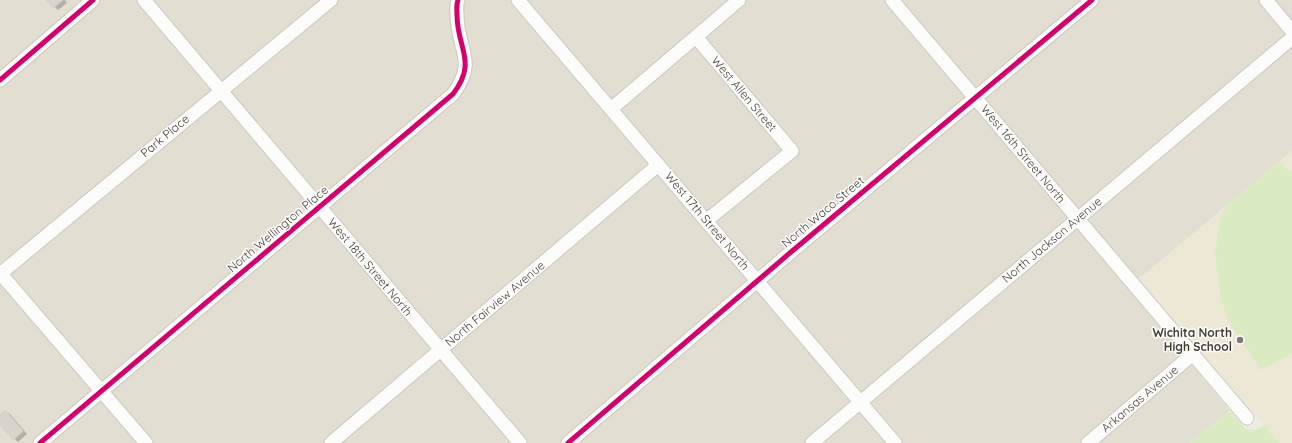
<svg xmlns="http://www.w3.org/2000/svg" width="1292" height="443" viewBox="0 0 1292 443" font-family="Quicksand,sans-serif">
  <style>
    .residential { fill: #e3ded2 }
    .education { fill: #ede7d6 }
    .green { fill: #daebc2 }
    .shadow { fill: #0003 }
    .building { fill: #d7d4cd; stroke: #d6d3cb }
    .lines { fill: none; stroke-linecap: round; stroke-linejoin: round }
    .minor-casing { stroke: #cac8c1; stroke-width: 15 }
    .minor { stroke: #fcfcfb; stroke-width: 13 }
    .cycleway-casing { stroke: #fff; stroke-width: 8 }
    .cycleway { stroke: #d6006c; stroke-width: 5 }
    .poi-dot { fill: #7f7a71; stroke: #fff; stroke-width: 1.5 }
    .labels { text-anchor: middle; stroke-width: 3; stroke-linejoin: round; paint-order: stroke }
    .street-label { font-size: 12px; fill: #433d32; stroke: #fff }
    .poi-label { font-size: 12px; font-weight: bold; fill: #433d32; stroke: #fff; text-anchor: end }
  </style>
  <rect width="100%" height="100%" fill="#eeece5"/>
  <path class="residential" d="M0 0H511L886 443H154L0 262Z
    M525 0H1292V151L1128 288 1230 411 1190 443H900Z
    M0 280 138 443H0Z"/>
  <path class="education" d="M1292 151V443H1279L1250 409 1245 407 1138 280Z"/>
  <path class="green" d="M1279 162 1292 173V353L1261 370 1228 320 1221 299 1215 254 1220 219 1227 205Z
    M1230 411 1246 429 1256 430 1264 425 1279 443H1190Z"/>
  <path class="shadow" d="M48 0H65L67 3 58 10Z
    M5 411 10 414 27 434 18 442 0 424V416Z"/>
  <path class="building" d="M46 0H63L53 8Z
    M5 410 23 431 13 440 0 425V415Z"/>
  <g class="lines">
    <defs>
      <path id="minor" d="M144 0 520 443
        M518 0 895 443
        M892 0 1247 418
        M1266 0 1292 31
        M696 37 792 151 706 221
        M0 80 93 0
        M611 109 739 0
        M0 273 146 443
        M0 274 331 0
        M40 443 453 94C478 61 457 49 457 15 457 10 456 5 458 0
        M331 443 658 165
        M568 443 791 252 1092 0
        M812 443 1292 38
        M1088 443 1193 354"/>
    </defs>
    <use href="#minor" class="minor-casing"/>
    <use href="#minor" class="minor"/>
    <defs>
      <path id="cycleway" d="M0 80 93 0
        M40 443 453 94C478 61 457 49 457 15 457 10 456 5 458 0
        M568 443 791 252 1092 0"/>
    </defs>
    <use href="#cycleway" class="cycleway-casing"/>
    <use href="#cycleway" class="cycleway"/>
  </g>
  <circle class="poi-dot" cx="1240" cy="340" r="4"/>
  <g class="labels">
    <g class="street-label">
      <text transform="translate(744 94) rotate(50)" y="4">West Allen Street</text>
      <text transform="translate(165 136) rotate(-40)" y="4">Park Place</text>
      <text transform="translate(1023 154) rotate(50)" y="4">West 16th Street North</text>
      <text transform="translate(823 212) rotate(-40)" y="4">North Waco Street</text>
      <text transform="translate(707 221) rotate(50)" y="4">West 17th Street North</text>
      <text transform="translate(278 229) rotate(-40)" y="4">North Wellington Place</text>
      <text transform="translate(1052 240) rotate(-40)" y="4">North Jackson Avenue</text>
      <text transform="translate(370 267) rotate(50)" y="4">West 18th Street North</text>
      <text transform="translate(495 304) rotate(-40)" y="4">North Fairview Avenue</text>
      <text transform="translate(1140 399) rotate(-40)" y="4">Arkansas Avenue</text>
    </g>
    <g class="poi-label">
      <text x="1232" y="337">Wichita North<tspan x="1232" dy="14">High School</tspan></text>
    </g>
  </g>
</svg>
